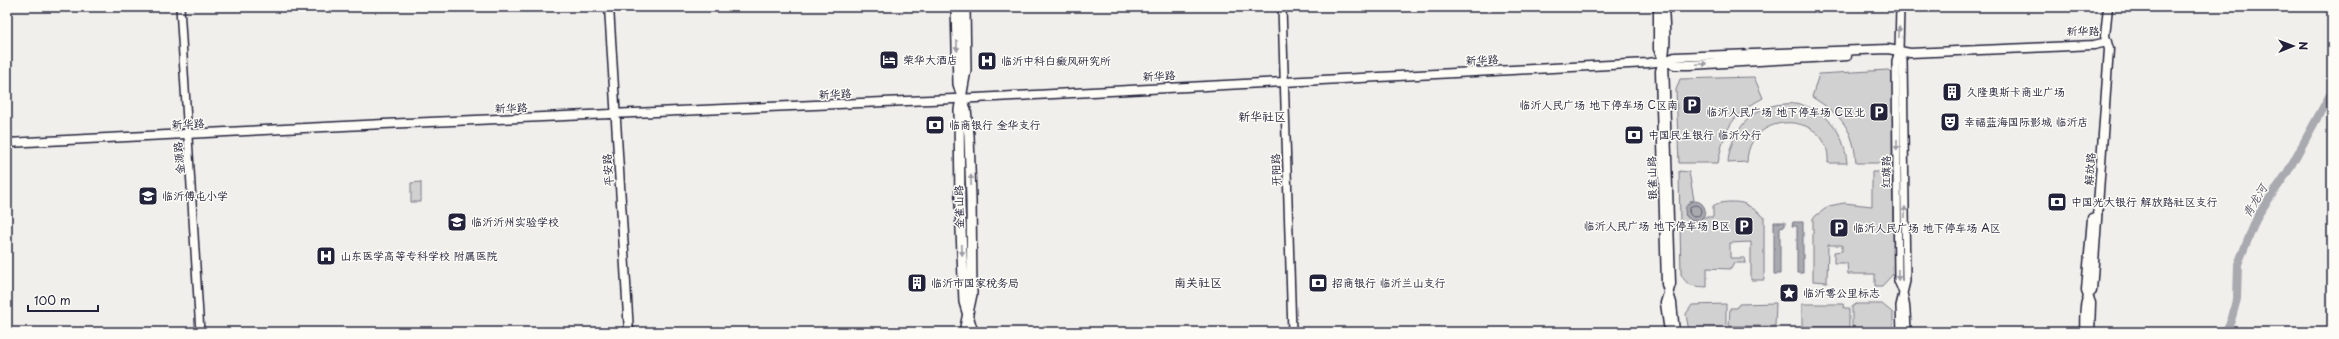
<svg xmlns="http://www.w3.org/2000/svg" width="2339" height="339" viewBox="0 0 2339 339" font-family="'Playpen Sans','LXGW WenKai TC',sans-serif">
  <style>
    .green { fill: #d2d1d1; stroke: #7a7a86 }
    .water { fill: #a9a9b0; stroke: #737381 }
    .lines { fill: none; stroke-linecap: round; stroke-linejoin: round }
    .shore { stroke: #58586a; stroke-width: 1 }
    .river { stroke: #a9a9b0; stroke-width: 8 }
    .tertiary-casing { stroke: #22223b; stroke-width: 10 }
    .secondary-casing { stroke: #22223b; stroke-width: 11 }
    .primary-casing { stroke: #22223b; stroke-width: 12 }
    .tertiary { stroke: #fdfcf7; stroke-width: 7 }
    .secondary { stroke: #fdfcf7; stroke-width: 8 }
    .primary { stroke: #fdfcf7; stroke-width: 9 }
    .oneway { fill: #9a9aa2 }
    .labels { text-anchor: middle; stroke-width: 3; stroke-linejoin: round; paint-order: stroke }
    .street-label { font-size: 11px; fill: #22223b; stroke: #fdfcf7 }
    .poi-label { font-size: 11px; fill: #22223b; stroke: #fdfcf7; text-anchor: start }
    .neighbourhood-label { font-size: 12px; fill: #22223b; stroke: #fdfcf7 }
    .water-label { font-size: 12px; font-style: italic; fill: #58586a; stroke: #fdfcf7 }
  </style>
  <rect width="100%" height="100%" fill="#f0efec"/>
  <filter id="ink" filterUnits="userSpaceOnUse"><feTurbulence type="fractalNoise" baseFrequency=".025" numOctaves="2"/><feDisplacementMap in="SourceGraphic" scale="8" xChannelSelector="R" yChannelSelector="G"/><feConvolveMatrix kernelMatrix="1 2 1 2 8 2 1 2 1" color-interpolation-filters="sRGB"/></filter>
  <g filter="url(#ink)">
    <path class="green" d="M1888 70 1893 73 1892 163H1856C1854 129 1841 115 1812 97L1819 74Z
      M1754 77 1763 98C1731 115 1725 128 1718 163H1679L1676 90 1680 79Z
      M1796 103C1828 111 1844 131 1847 163H1828C1832 111 1748 108 1747 162L1728 163C1729 139 1746 112 1771 106 1778 104 1788 104 1796 103Z
      M1679 171 1689 172 1694 200 1690 201 1685 215 1692 221 1703 217H1713V206C1719 201 1739 201 1745 204 1752 207 1759 213 1764 217V280H1751V242L1730 243V258H1745L1746 263H1734L1731 269 1707 268V287C1694 286 1687 287 1681 274Z
      M1872 172H1892L1894 273 1882 286H1875V274H1848L1847 263H1834V252L1842 251V245H1828L1827 282 1813 281V218L1829 206 1844 203 1872 206Z
      M421 182V202H411V183Z
      M1776 303 1775 326H1729L1730 308H1737L1739 304Z
      M1726 304V332H1689L1686 314 1692 305Z
      M1802 304H1843L1844 308H1849V327H1802Z
      M1856 304H1882L1893 313V332H1852V307Z"/>
    <path class="water" d="M1685 211a10 10 0 1 1 20 0a10 10 0 1 1-20 0Z
      M1774 222H1785V226L1780 227V274H1774Z
      M1793 222H1803V273H1797V226H1792Z"/>
    <g class="lines">
      <path class="shore" d="M1689 211a6 6 0 1 1 12 0a6 6 0 1 1-12 0Z"/>
      <path class="river" d="M2225 332 2231 321 2237 299 2238 264 2258 215 2287 173 2332 91"/>
      <defs>
        <path id="tertiary" d="M180 7 200 332
          M1282 7 1292 332
          M1900 7 1899 51 1896 61 1898 281C1907 298 1906 313 1907 332
          M1899 51 1903 60 1906 281 1900 306 1901 332"/>
        <path id="secondary" d="M609 7 629 332
          M1658 7V49L1664 61
          M1664 7C1665 28 1668 51 1660 71L1666 284 1672 303 1675 332
          M1664 61 1675 65H1690L1847 56
          M1664 61 1671 284 1665 303 1669 332
          M7 143 384 124 976 98 1648 63 1664 61 1675 57 1888 49 1910 53 2094 45 2107 42
          M2084 332C2085 319 2082 300 2092 291L2109 49 2105 36 2108 7
          M2090 332 2091 303 2086 290 2092 218"/>
        <path id="primary" d="M956 7 958 84 966 110 969 135 971 199 972 294 964 332
          M965 7 966 70 959 110 960 205 964 302 973 332"/>
      </defs>
      <use href="#tertiary" class="tertiary-casing"/>
      <use href="#secondary" class="secondary-casing"/>
      <use href="#primary" class="primary-casing"/>
      <use href="#tertiary" class="tertiary"/>
      <use href="#secondary" class="secondary"/>
      <use href="#primary" class="primary"/>
    </g>
    <defs><path id="oneway-solid" d="M-6-.8H1V-3.2L6.5 0L1 3.2V.8H-6Z"/></defs>
    <g class="oneway">
      <use href="#oneway-solid" transform="translate(1899 32) rotate(-89)"/>
      <use href="#oneway-solid" transform="translate(957 46) rotate(88)"/>
      <use href="#oneway-solid" transform="translate(1702 64) rotate(-3)"/>
      <use href="#oneway-solid" transform="translate(1897 145) rotate(90)"/>
      <use href="#oneway-solid" transform="translate(971 180) rotate(-92)"/>
      <use href="#oneway-solid" transform="translate(1905 212) rotate(-91)"/>
      <use href="#oneway-solid" transform="translate(962 250) rotate(88)"/>
      <use href="#oneway-solid" transform="translate(1898 275) rotate(88)"/>
    </g>
  </g>
  <defs>
    <symbol id="hotel-square" viewBox="-11 -11 22 22"><rect x="-9" y="-9" width="18" height="18" rx="4" fill="#22223b" stroke="#fdfcf7"/><path d="M-6-4.5h1.5V1H6V5H4.5V3h-9V5H-6ZM-4 0a1.8 1.8 0 1 1 3.6 0ZM.5 0V-2.5h3Q6-2.5 6 0Z" fill="#fff"/></symbol>
    <symbol id="hospital-square" viewBox="-11 -11 22 22"><rect x="-9" y="-9" width="18" height="18" rx="4" fill="#22223b" stroke="#fdfcf7"/><path d="M-5-5h3v3.5h4V-5h3V5h-3V1.5h-4V5h-3Z" fill="#fff"/></symbol>
    <symbol id="building-square" viewBox="-11 -11 22 22"><rect x="-9" y="-9" width="18" height="18" rx="4" fill="#22223b" stroke="#fdfcf7"/><path d="M-4-6H4V6H1V3H-1V6H-4ZM-2.5-4.3h1.7v1.8h-1.7ZM.8-4.3h1.7v1.8H.8ZM-2.5-1h1.7V.8h-1.7ZM.8-1h1.7V.8H.8Z" fill="#fff"/></symbol>
    <symbol id="parking-square" viewBox="-11 -11 22 22"><rect x="-9" y="-9" width="18" height="18" rx="4" fill="#22223b" stroke="#fdfcf7"/><path d="M-3.5-5.5H1a3.5 3.5 0 0 1 0 7H-1V5.5H-3.5ZM-1-3.4V-.6H.8a1.4 1.4 0 0 0 0-2.8Z" fill="#fff"/></symbol>
    <symbol id="theatre-square" viewBox="-11 -11 22 22"><rect x="-9" y="-9" width="18" height="18" rx="4" fill="#22223b" stroke="#fdfcf7"/><path d="M-5-5.5Q0-4 5-5.5V0Q5 5 0 6Q-5 5-5 0ZM-3.3-2.5H-1v1.5H-3.3ZM1-2.5H3.3v1.5H1ZM-2.8 1Q0 5.5 2.8 1Z" fill="#fff"/></symbol>
    <symbol id="bank-square" viewBox="-11 -11 22 22"><rect x="-9" y="-9" width="18" height="18" rx="4" fill="#22223b" stroke="#fdfcf7"/><path d="M-6-4H6V4H-6ZM0-2.3a2.3 2.3 0 1 0 0 4.6a2.3 2.3 0 1 0 0-4.6Z" fill="#fff"/></symbol>
    <symbol id="school-square" viewBox="-11 -11 22 22"><rect x="-9" y="-9" width="18" height="18" rx="4" fill="#22223b" stroke="#fdfcf7"/><path d="M0-5L7-2L0 1L-7-2ZM-4 1L0 2.5L4 1V4Q0 6-4 4Z" fill="#fff"/></symbol>
    <symbol id="sight-square" viewBox="-11 -11 22 22"><rect x="-9" y="-9" width="18" height="18" rx="4" fill="#22223b" stroke="#fdfcf7"/><path d="M0-6L1.8-2.2L6-1.7L2.9 1.2L3.7 5.4L0 3.3L-3.7 5.4L-2.9 1.2L-6-1.7L-1.8-2.2Z" fill="#fff"/></symbol>
  </defs>
  <g fill-rule="evenodd">
    <use href="#hotel-square" x="878" y="49" width="22" height="22"/>
    <use href="#hospital-square" x="976" y="50" width="22" height="22"/>
    <use href="#building-square" x="1941" y="81" width="22" height="22"/>
    <use href="#parking-square" x="1681" y="94" width="22" height="22"/>
    <use href="#parking-square" x="1868" y="101" width="22" height="22"/>
    <use href="#theatre-square" x="1939" y="111" width="22" height="22"/>
    <use href="#bank-square" x="924" y="114" width="22" height="22"/>
    <use href="#bank-square" x="1623" y="124" width="22" height="22"/>
    <use href="#school-square" x="137" y="185" width="22" height="22"/>
    <use href="#bank-square" x="2046" y="191" width="22" height="22"/>
    <use href="#school-square" x="446" y="211" width="22" height="22"/>
    <use href="#parking-square" x="1733" y="215" width="22" height="22"/>
    <use href="#parking-square" x="1828" y="217" width="22" height="22"/>
    <use href="#hospital-square" x="315" y="245" width="22" height="22"/>
    <use href="#building-square" x="906" y="272" width="22" height="22"/>
    <use href="#bank-square" x="1307" y="272" width="22" height="22"/>
    <use href="#sight-square" x="1778" y="282" width="22" height="22"/>
  </g>
  <g class="labels">
    <g class="street-label">
      <text x="2083" y="35">新华路</text>
      <text transform="translate(1482 60) rotate(-3)" y="4">新华路</text>
      <text transform="translate(1159 76) rotate(-3)" y="4">新华路</text>
      <text transform="translate(835 94) rotate(-3)" y="4">新华路</text>
      <text transform="translate(511 108) rotate(-2)" y="4">新华路</text>
      <text transform="translate(188 124) rotate(-3)" y="4">新华路</text>
      <text transform="translate(179 158) rotate(-95)" y="4">金源路</text>
      <text transform="translate(2090 169) rotate(-86)" y="4">解放路</text>
      <text transform="translate(608 170) rotate(-94)" y="4">平安路</text>
      <text transform="translate(1276 170) rotate(-92)" y="4">开阳路</text>
      <text transform="translate(1886 172) rotate(-90)" y="4">红旗路</text>
      <text transform="translate(1652 178) rotate(-91)" y="4">银雀山路</text>
      <text transform="translate(959 207) rotate(-91)" y="4">金雀山路</text>
    </g>
    <g class="poi-label">
      <text x="903" y="64">荣华大酒店</text>
      <text x="1001" y="65">临沂中科白癜风研究所</text>
      <text x="1966" y="96">久隆奥斯卡商业广场</text>
      <text x="1678" y="109" text-anchor="end">临沂人民广场 地下停车场 C区南</text>
      <text x="1865" y="116" text-anchor="end">临沂人民广场 地下停车场 C区北</text>
      <text x="1964" y="126">幸福蓝海国际影城 临沂店</text>
      <text x="949" y="129">临商银行 金华支行</text>
      <text x="1648" y="139">中国民生银行 临沂分行</text>
      <text x="162" y="200">临沂傅屯小学</text>
      <text x="2071" y="206">中国光大银行 解放路社区支行</text>
      <text x="471" y="226">临沂沂州实验学校</text>
      <text x="1730" y="230" text-anchor="end">临沂人民广场 地下停车场 B区</text>
      <text x="1853" y="232">临沂人民广场 地下停车场 A区</text>
      <text x="340" y="260">山东医学高等专科学校 附属医院</text>
      <text x="931" y="287">临沂市国家税务局</text>
      <text x="1332" y="287">招商银行 临沂兰山支行</text>
      <text x="1803" y="297">临沂零公里标志</text>
    </g>
    <g class="neighbourhood-label">
      <text x="1262" y="121">新华社区</text>
      <text x="1198" y="287">南关社区</text>
    </g>
    <g class="water-label">
      <text transform="translate(2255 201) rotate(-59)" y="4">青龙河</text>
    </g>
  </g>
  <rect width="2339" height="339" fill="none" stroke="#fdfcf7" stroke-width="24"/>
  <rect x="12" y="12" width="2315" height="315" fill="none" stroke="#22223b" stroke-width="1.5" filter="url(#ink)"/>
  <g transform="translate(2293 46) rotate(89)" stroke="#fdfcf7" stroke-width="3" paint-order="stroke">
  <path d="M0-3L7 15L0 10L-7 15Z" fill="#22223b"/>
  <text y="-6" font-size="11" font-weight="bold" text-anchor="middle" fill="#22223b">N</text>
  </g>
  <path d="M28 305v6h70v-6" fill="none" stroke="#22223b" stroke-width="2"/>
  <text x="34" y="305" font-size="12" fill="#22223b" stroke="#fdfcf7" stroke-width="3" paint-order="stroke">100 m</text>
</svg>
